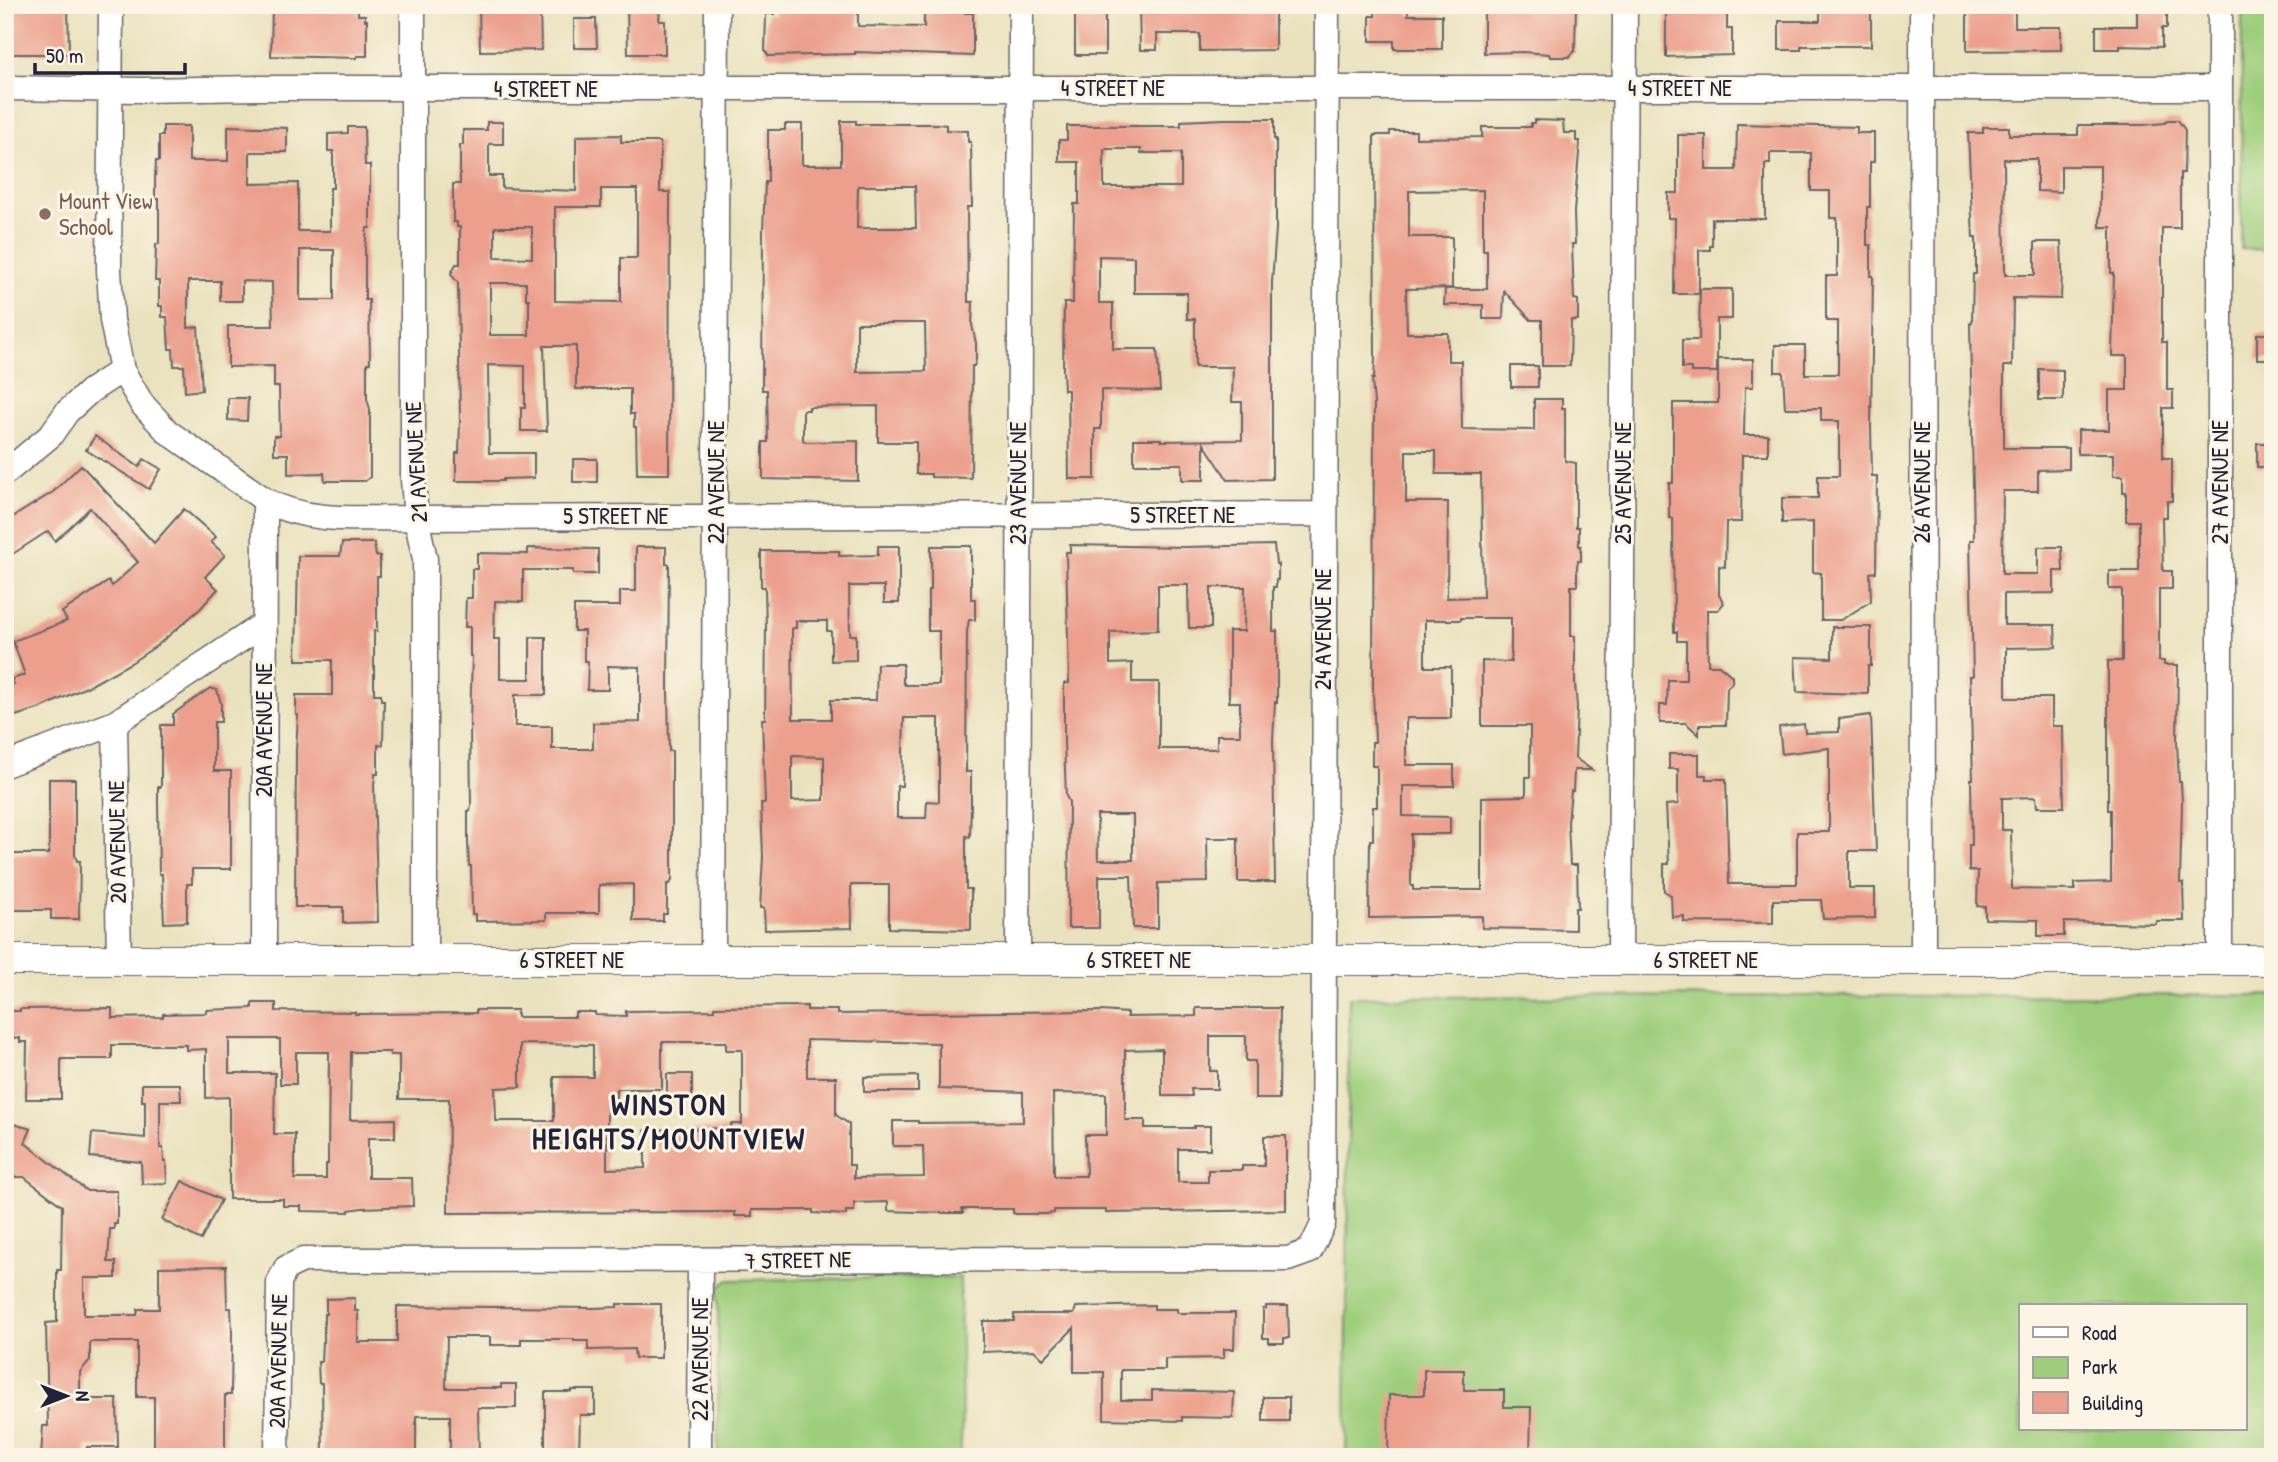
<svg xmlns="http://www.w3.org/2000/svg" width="2278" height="1462" viewBox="0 0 2278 1462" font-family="'Patrick Hand',sans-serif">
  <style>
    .green { fill: #9ece7c; stroke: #60785c; stroke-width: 2; fill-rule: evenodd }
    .building { fill: #ec9f8c; fill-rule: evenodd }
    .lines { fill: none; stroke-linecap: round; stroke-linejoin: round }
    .minor-casing { stroke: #686569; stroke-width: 27 }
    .tertiary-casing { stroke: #686569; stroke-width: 32 }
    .minor { stroke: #fff; stroke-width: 24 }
    .tertiary { stroke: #fff; stroke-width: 30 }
    .education-dot { fill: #8d6e63; stroke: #fcf5e5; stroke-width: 2.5 }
    .labels { text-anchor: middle; stroke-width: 6; stroke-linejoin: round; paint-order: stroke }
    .street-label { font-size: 23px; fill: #22223b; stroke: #fcf5e5 }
    .education-label { font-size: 23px; fill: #785e54; stroke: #fcf5e5; text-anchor: start }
    .district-label { font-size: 30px; font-weight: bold; letter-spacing: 2px; fill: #22223b; stroke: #fcf5e5 }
  </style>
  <rect width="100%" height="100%" fill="#fcf5e5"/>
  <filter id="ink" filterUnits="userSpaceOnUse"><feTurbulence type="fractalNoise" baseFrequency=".0143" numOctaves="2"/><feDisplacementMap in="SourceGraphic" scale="14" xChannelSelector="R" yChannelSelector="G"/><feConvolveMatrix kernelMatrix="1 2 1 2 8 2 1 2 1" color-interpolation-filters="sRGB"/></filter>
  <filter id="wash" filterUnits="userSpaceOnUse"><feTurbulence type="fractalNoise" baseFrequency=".00686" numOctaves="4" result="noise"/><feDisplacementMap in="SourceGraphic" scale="28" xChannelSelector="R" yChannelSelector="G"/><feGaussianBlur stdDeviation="1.57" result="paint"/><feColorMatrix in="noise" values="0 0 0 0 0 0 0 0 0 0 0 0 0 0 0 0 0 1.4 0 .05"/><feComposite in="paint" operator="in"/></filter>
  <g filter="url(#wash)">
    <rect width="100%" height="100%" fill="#eae2be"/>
    <path class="green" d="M2242 5H2273V250L2241 249Z
      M2273 995V1457H1346L1349 997ZM2021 1306H2245V1429H2021Z
      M960 1277 962 1425 960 1457H718V1287L729 1280Z"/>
    <g id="blocks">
      <path class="building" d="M5 5H68L69 54H5Z
        M272 5H358V15H365V20H367V56H357V58L271 56Z
        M479 5H540L541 50 480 51Z
        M627 5H660L659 21H665V54H628Z
        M774 5H858V26L924 27V13H933V5H965V13H973V56L855 52V54L769 56 765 51 766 14H774Z
        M1075 5H1105V55H1075Z
        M1139 5H1275V50L1200 51V34H1157V50H1140Z
        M1375 5H1408V15H1442V49H1394V41H1370V16H1375Z
        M1484 5H1576L1575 51 1569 57H1550L1549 54 1523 52 1484 53Z
        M1666 5H1727V29H1732V55L1666 57Z
        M1820 5H1871V46H1801V50H1779V21H1820Z
        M1967 5H2015V27H2061V50L1967 51Z
        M2137 8H2167V28H2162V47L2120 46V49H2096V26H2137Z
        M574 19H596L597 48H574Z
        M1224 119H1274V139H1276V229L1272 282V479L1228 480 1204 444V480H1182V464H1134V439H1161V441L1242 440V402H1232L1233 367H1195V319H1187V293H1134V257L1099 256V303H1113V349H1157L1160 391 1101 390V429H1095V479H1069L1068 390H1064L1063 370 1064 303H1073L1074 204H1079V162H1059V140H1067V126H1181V121ZM1104 149H1141V153H1181V187H1104Z
        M1534 120 1563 121 1564 133H1576V141H1580L1574 212 1575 244H1572L1574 299 1578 300V320H1571L1570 366H1542V320H1531L1504 291 1503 319H1483V305H1444L1445 289H1487V250H1483V190L1409 191V237H1452V288L1406 289 1407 333H1448V361H1461L1462 429 1534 430V399H1562V408H1565V461L1576 463V527H1579V546H1581V561H1578L1577 566V586H1571V636H1575V684L1577 706 1575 758 1592 770H1574L1573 791H1571L1568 823 1570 865H1577L1578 908H1575V930L1482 928V916L1369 918 1370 840H1373V807H1377V766H1372V742H1375L1373 689 1374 404 1372 379H1374L1375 358 1374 135H1390V131H1416V138L1482 137V127H1531V123H1534ZM1406 451H1436V474H1481L1483 597 1447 598 1448 502H1406ZM1461 618H1511V662L1482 661V726H1530V777H1526V796L1482 797V890H1413V886H1411V834H1450V817L1403 816V786H1454V765H1406V723L1407 718H1451V667H1425V620H1461Z
        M2168 120H2178L2185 130 2184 173H2180V228H2162V342H2167V390H2173V408H2163V458H2172V501H2167V517H2162L2163 571H2172V589H2159V661H2164V665H2178L2177 742 2179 782H2181L2182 803 2180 883H2183L2184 921H2156V924L2064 922V936H2038V920L1985 919V907L1977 906 1978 871H1969V845H1972L1971 779H1973L1970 676H1973L1970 540H1974L1970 323H1972L1973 274H1976V238H1973L1968 133H1983V127H2009V135H2078V125H2143L2165 123ZM2004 159H2037V191L2061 192V166H2100V227H2111V273H2114L2112 356H2127V390H2109V430H2078V454H2113V476H2123V492H2126V521H2139V571H2109V589H2122V661H2108V810H2111V882L2075 883V890L2012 889 2011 830H2002V798L2036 797 2037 807H2064L2063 726H2052V698H2006V648L2056 647 2055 625H2004V594L2054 593V571H2063L2062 547H2038V574H2002L2003 491H2038V470L2069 469V448H2004V366H2012L2013 298 2061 299 2062 269 2061 242H2035V275H2005Z
        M841 121H856V124H937L946 125V130L968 131V142H971L972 207H967L968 302H973L972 325 976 343V360L974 366H972L971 478 931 477V474H916V442H878V406L809 407V410H803V440L806 442 858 441V481L763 479V442H768L767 390H762L763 230 765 182H768V130H785V124H802V165H841ZM858 186H915L916 228H857ZM857 323H925L926 371 857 372Z
        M487 122H503V144H489V176H502V188L576 191V136L621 135V142H660V192H670L669 474H637L636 427H634V414H630V389H576V346H544L547 431H521V408H525V366L488 365 489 453H534V478L503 479V481H456V453H459L460 421 458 283 451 274 456 264H460V227H457V222H453V184H460V145H463V130H487ZM601 189H637V258H621V302L555 301V207H601ZM495 227H532V258L495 257ZM490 283H526V299H529V335H490Z
        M1737 124 1857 127V133H1874V162H1870V207H1867V245H1871V276H1873L1871 426 1872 476H1877L1876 572 1870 573 1871 601 1841 620H1821V573L1813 572V522L1782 523V498H1818V476H1839V421H1821V408H1785L1783 372H1775V345H1805V374H1838V321H1826V276H1837V218H1830V191H1811V153H1770V164H1765V219H1712V246H1710V250H1699V294H1674L1675 218H1668V193H1678V135H1706V170H1736Z
        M163 126H189V161H228V126L287 128V152H250V184L298 183V231H330V188H333V151H328V134L348 133V127H364L365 165H370V228H367L365 250V300H369L370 363H367V399L370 409V477L365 481H325L324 473 288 474V454H274V436H280L279 387H274V366L228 367V326H273L272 282 242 281V301H220V281H188V328L198 327 202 390 185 392 184 366H174L173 349H169L167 317H162V306H159V281H155L156 244H159V199H155V179L156 161H159V136H163ZM300 250H334V300H300Z
        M1700 289H1732V319H1717V372H1691V368H1682V340H1699Z
        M2257 334H2273V359H2257Z
        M1718 359H1753V387H1745L1744 435H1768V455H1742L1741 522H1726L1725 567 1719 566V595L1724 603 1718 610H1707L1708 665H1719L1732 676V683L1727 688 1726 725H1699V735L1686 723H1660V705H1667L1668 680H1686V641H1677V632H1674L1673 518H1669V483H1673V403H1718Z
        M1511 366H1538V387H1511Z
        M2039 369 2063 370V400H2039Z
        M228 398H248L247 421 228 420Z
        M95 436 139 467 144 459 161 469 149 489 86 450Z
        M2257 443H2273V467H2257Z
        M573 459H597V482H573Z
        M81 465 154 543 184 509 216 537 211 542 225 555 205 577 218 589 200 609 159 644 131 663 93 684 41 708 12 717 10 712 5 714V687L14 684 12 679 25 675 13 641 67 621 62 612 109 581 112 586 138 562 90 508 55 541 48 531 5 559V522L53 492Z
        M342 543H374L376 556H380V576H377V631H374V694H381V700H384L383 745H378V774H375L374 786 378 922 343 923V907H295L296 750 298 715H296V695H332V660H296L298 556H340Z
        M1070 545 1185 547 1274 545 1276 564H1278V580H1276V587H1273V631H1277V702H1275L1273 740 1275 882H1238V838H1207L1208 882 1158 883V928H1133L1131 876H1099V928H1068L1069 802 1066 796 1064 741V683H1069L1066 552H1070ZM1158 585H1188L1189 628H1211V587H1245L1244 631H1229V702H1240V735H1217V749H1159V682H1132V663L1110 664V632L1158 630ZM1097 815H1133V860H1098Z
        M878 546H899V603H884V586H849L850 635H856V660L831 661V631H827V621H796V628H792L793 719H831V700H876L877 664H903V682L905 685H939V631H928V590H931V546H971V599H975V620H969L967 631 966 772H971V804L970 837 966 836V889H971V930L889 928V885H851L852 928 765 930 764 911 763 908H760L763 857 761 803H765L762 719H765L766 628 765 587H761V551H839V556L878 555ZM904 718H939V802L927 801 926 818H897V786H902ZM792 756 824 757V800L792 801Z
        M636 547H666V564H669L668 690 669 751H672V880L670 884H667V914H663V921H633V884L599 885V913H546V920L475 921V914H472L471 866H469L468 842V811H470L471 805 470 722 472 656H470V627H465L466 598H472V569H477V553L528 554V548L598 549V574H573V570H523V602L495 601 494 639H500V679H530V637H546V695H515V726H552V749H593V723L640 722V667L608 666V690H587L588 661H584V631H574V606H620V591H636Z
        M1832 627H1871V666H1868V694L1797 692 1795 657 1832 658Z
        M210 688 217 690 221 703V722H214V771H231V869H192V884H187V922L164 923 162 874H159L158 803V787H161V725H173V714Z
        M1871 715 1876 851H1849V888H1875V918L1823 919 1821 900H1773V923L1684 922V916L1672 917 1671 895 1664 891V864H1669L1666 805 1678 804V769H1669V754H1699V775H1706V779H1726L1729 884H1797V832H1829V748L1782 754 1779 727 1804 724 1805 733 1839 732V719Z
        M49 779H75V855L77 861H80L79 919H51V910H5V854H49Z
        M252 1003H276V1011L355 1012V1014L476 1013V1010H517V1017H575V1012H595V1015L626 1016V1011L714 1010V1007L807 1006V1010H837V1014L1101 1011 1127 1013V1017L1196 1016V1008H1280L1279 1099H1255V1061H1246V1036H1210V1071H1217V1089H1191L1192 1096H1162V1049L1125 1050V1120H1145V1128H1194V1126H1210V1149H1178V1182H1208V1170H1242V1166H1264V1136H1286V1210L1106 1213V1210H1054V1213L1045 1214H1016L1013 1213V1209H962L963 1213H946L888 1211V1202L854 1203V1211H846V1215L813 1213V1210H752V1216H735V1212L448 1213 449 1099H399V1055H390V1052H351L350 1120 395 1119V1138H368V1178H412L413 1206 362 1208 349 1210V1212L301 1211V1206H283V1199H229V1097L206 1098V1049L186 1050V1045H112V1059H61V1099H26L27 1042H20V1038H5V1011H20V1009L112 1008V1018L163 1017V1014L206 1013V1010L252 1008ZM229 1039H280V1084H296V1052H329L328 1164H326V1179H295V1134H274L275 1073H229ZM807 1040 939 1043V1089L1023 1092V1122L918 1123V1121H893V1146H923L924 1177 854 1178V1165H849V1124L836 1115V1077H807ZM662 1042H726V1050H742V1124H731V1128L645 1130V1168L607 1169V1097H616V1089H662ZM520 1044 593 1045V1077H554V1121H496L495 1088 520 1087ZM1053 1093 1106 1094V1135H1085L1086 1176H1054Z
        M667 1074H692V1099H667Z
        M918 1076V1092H864V1077Z
        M142 1084H180L181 1101H160V1148H163L164 1161H166L167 1183 142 1184 141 1162 90 1157 92 1133 145 1138V1101H142Z
        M14 1124 31 1129 25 1143 87 1191H117V1224H114V1229H110L108 1262H116V1278H84V1315H137L138 1309H159V1267L226 1266 227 1308H231L232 1333 231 1395H225V1457H154V1397H137V1342H90V1360L80 1372V1399H117L118 1447H87L86 1457H41L43 1426H48L46 1323 57 1322V1270H61L62 1206 24 1177H5V1144Z
        M182 1181 221 1200 201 1240 162 1220Z
        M355 1298V1311H358V1342H397V1306L594 1308 617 1307V1304H661V1358H635L634 1349 588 1350V1341H574V1339H521V1345H490V1337H447L446 1388H501V1384H516V1408H478L479 1457H450V1416H416V1457H323L322 1383H319L318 1362H321L322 1342H324V1314H326V1299Z
        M1154 1305V1309H1177V1313H1235L1234 1349H1224V1358L1165 1359V1370H1121V1400H1152V1390L1234 1392 1233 1418 1182 1417V1421L1104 1419V1372H1074V1328L1043 1359 1034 1350 983 1352V1321H1014V1314H1074L1076 1307Z
        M1266 1306H1288L1289 1338H1284V1343H1269V1338H1263V1309H1266Z
        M1424 1370H1464V1390H1504V1407H1531L1530 1457H1388L1389 1395H1424Z
        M572 1390H595V1415H580L579 1457H545V1392H572Z
        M1263 1397H1289V1421H1263Z"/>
    </g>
  </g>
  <g filter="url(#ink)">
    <use href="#blocks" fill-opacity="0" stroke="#686569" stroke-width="2"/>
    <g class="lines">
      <defs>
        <path id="minor" d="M111 5 109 270 112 320 122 370 142 404 168 432 265 500C310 525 366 517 416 518L1323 514
          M413 5V479L416 518 425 559V959
          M1922 5 1923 959
          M2220 5V960
          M5 88 141 90 259 88H2220
          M5 473 50 436 67 412 90 391 122 370
          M115 723 119 960
          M5 765 115 723 264 624
          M264 959 265 500
          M713 960 717 5
          M1620 960 1625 5
          M1018 961 1021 5
          M277 1457 279 1282 286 1268 303 1260 1288 1259 1310 1251 1323 1224 1327 5
          M699 1457 700 1261"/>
        <path id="tertiary" d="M5 960H2273"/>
      </defs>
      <use href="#minor" class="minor-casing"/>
      <use href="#tertiary" class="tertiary-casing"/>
      <use href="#minor" class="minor"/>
      <use href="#tertiary" class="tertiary"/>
    </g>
  </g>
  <circle class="education-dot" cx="45" cy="214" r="7"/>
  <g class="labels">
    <g class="street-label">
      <text x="1113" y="96">4 STREET NE</text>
      <text x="1680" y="96">4 STREET NE</text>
      <text x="546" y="97">4 STREET NE</text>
      <text transform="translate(416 462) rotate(-93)" y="8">21 AVENUE NE</text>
      <text transform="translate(716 482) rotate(-90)" y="8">22 AVENUE NE</text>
      <text transform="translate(1922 482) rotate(-90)" y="8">26 AVENUE NE</text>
      <text transform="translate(2220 482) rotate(-90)" y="8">27 AVENUE NE</text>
      <text transform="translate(1018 483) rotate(-90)" y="8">23 AVENUE NE</text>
      <text transform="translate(1623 483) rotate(-90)" y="8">25 AVENUE NE</text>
      <text x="1183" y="523">5 STREET NE</text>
      <text x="616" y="524">5 STREET NE</text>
      <text transform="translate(1323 629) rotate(-90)" y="8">24 AVENUE NE</text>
      <text transform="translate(264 730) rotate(-90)" y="8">20A AVENUE NE</text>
      <text transform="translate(117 842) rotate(-91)" y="8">20 AVENUE NE</text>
      <text x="572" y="968">6 STREET NE</text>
      <text x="1139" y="968">6 STREET NE</text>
      <text x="1706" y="968">6 STREET NE</text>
      <text transform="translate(798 1260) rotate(-1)" y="8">7 STREET NE</text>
      <text transform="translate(700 1359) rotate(-90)" y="8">22 AVENUE NE</text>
      <text transform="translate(278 1361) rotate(-89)" y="8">20A AVENUE NE</text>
    </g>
    <g class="education-label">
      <text x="59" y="209">Mount View<tspan x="59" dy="26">School</tspan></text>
    </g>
    <g class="district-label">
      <text x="669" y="1115">WINSTON<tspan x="669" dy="34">HEIGHTS/MOUNTVIEW</tspan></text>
    </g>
  </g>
  <rect width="2278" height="1462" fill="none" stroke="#fcf5e5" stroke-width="28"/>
  <rect x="2019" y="1304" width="228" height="126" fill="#fcf5e5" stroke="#a5a1a1" stroke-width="2"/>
  <rect x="2033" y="1327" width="35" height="10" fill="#ffffff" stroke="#a5a1a1" stroke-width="2"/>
  <text x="2082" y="1340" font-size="21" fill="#22223b">Road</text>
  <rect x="2033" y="1357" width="35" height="21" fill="#9ece7c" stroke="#a5a1a1" stroke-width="2"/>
  <text x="2082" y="1374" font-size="21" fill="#22223b">Park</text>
  <rect x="2033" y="1392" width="35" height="21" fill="#ec9f8c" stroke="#a5a1a1" stroke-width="2"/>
  <text x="2082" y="1410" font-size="21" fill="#22223b">Building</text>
  <g transform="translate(66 1396) rotate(90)" stroke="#fcf5e5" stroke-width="5" paint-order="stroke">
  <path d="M0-5L12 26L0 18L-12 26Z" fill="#22223b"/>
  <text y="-10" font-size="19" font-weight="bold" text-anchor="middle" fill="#22223b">N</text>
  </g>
  <path d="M35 63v10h150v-10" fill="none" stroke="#22223b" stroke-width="3.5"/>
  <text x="46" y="63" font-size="21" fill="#22223b" stroke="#fcf5e5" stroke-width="5" paint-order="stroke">50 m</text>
</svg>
